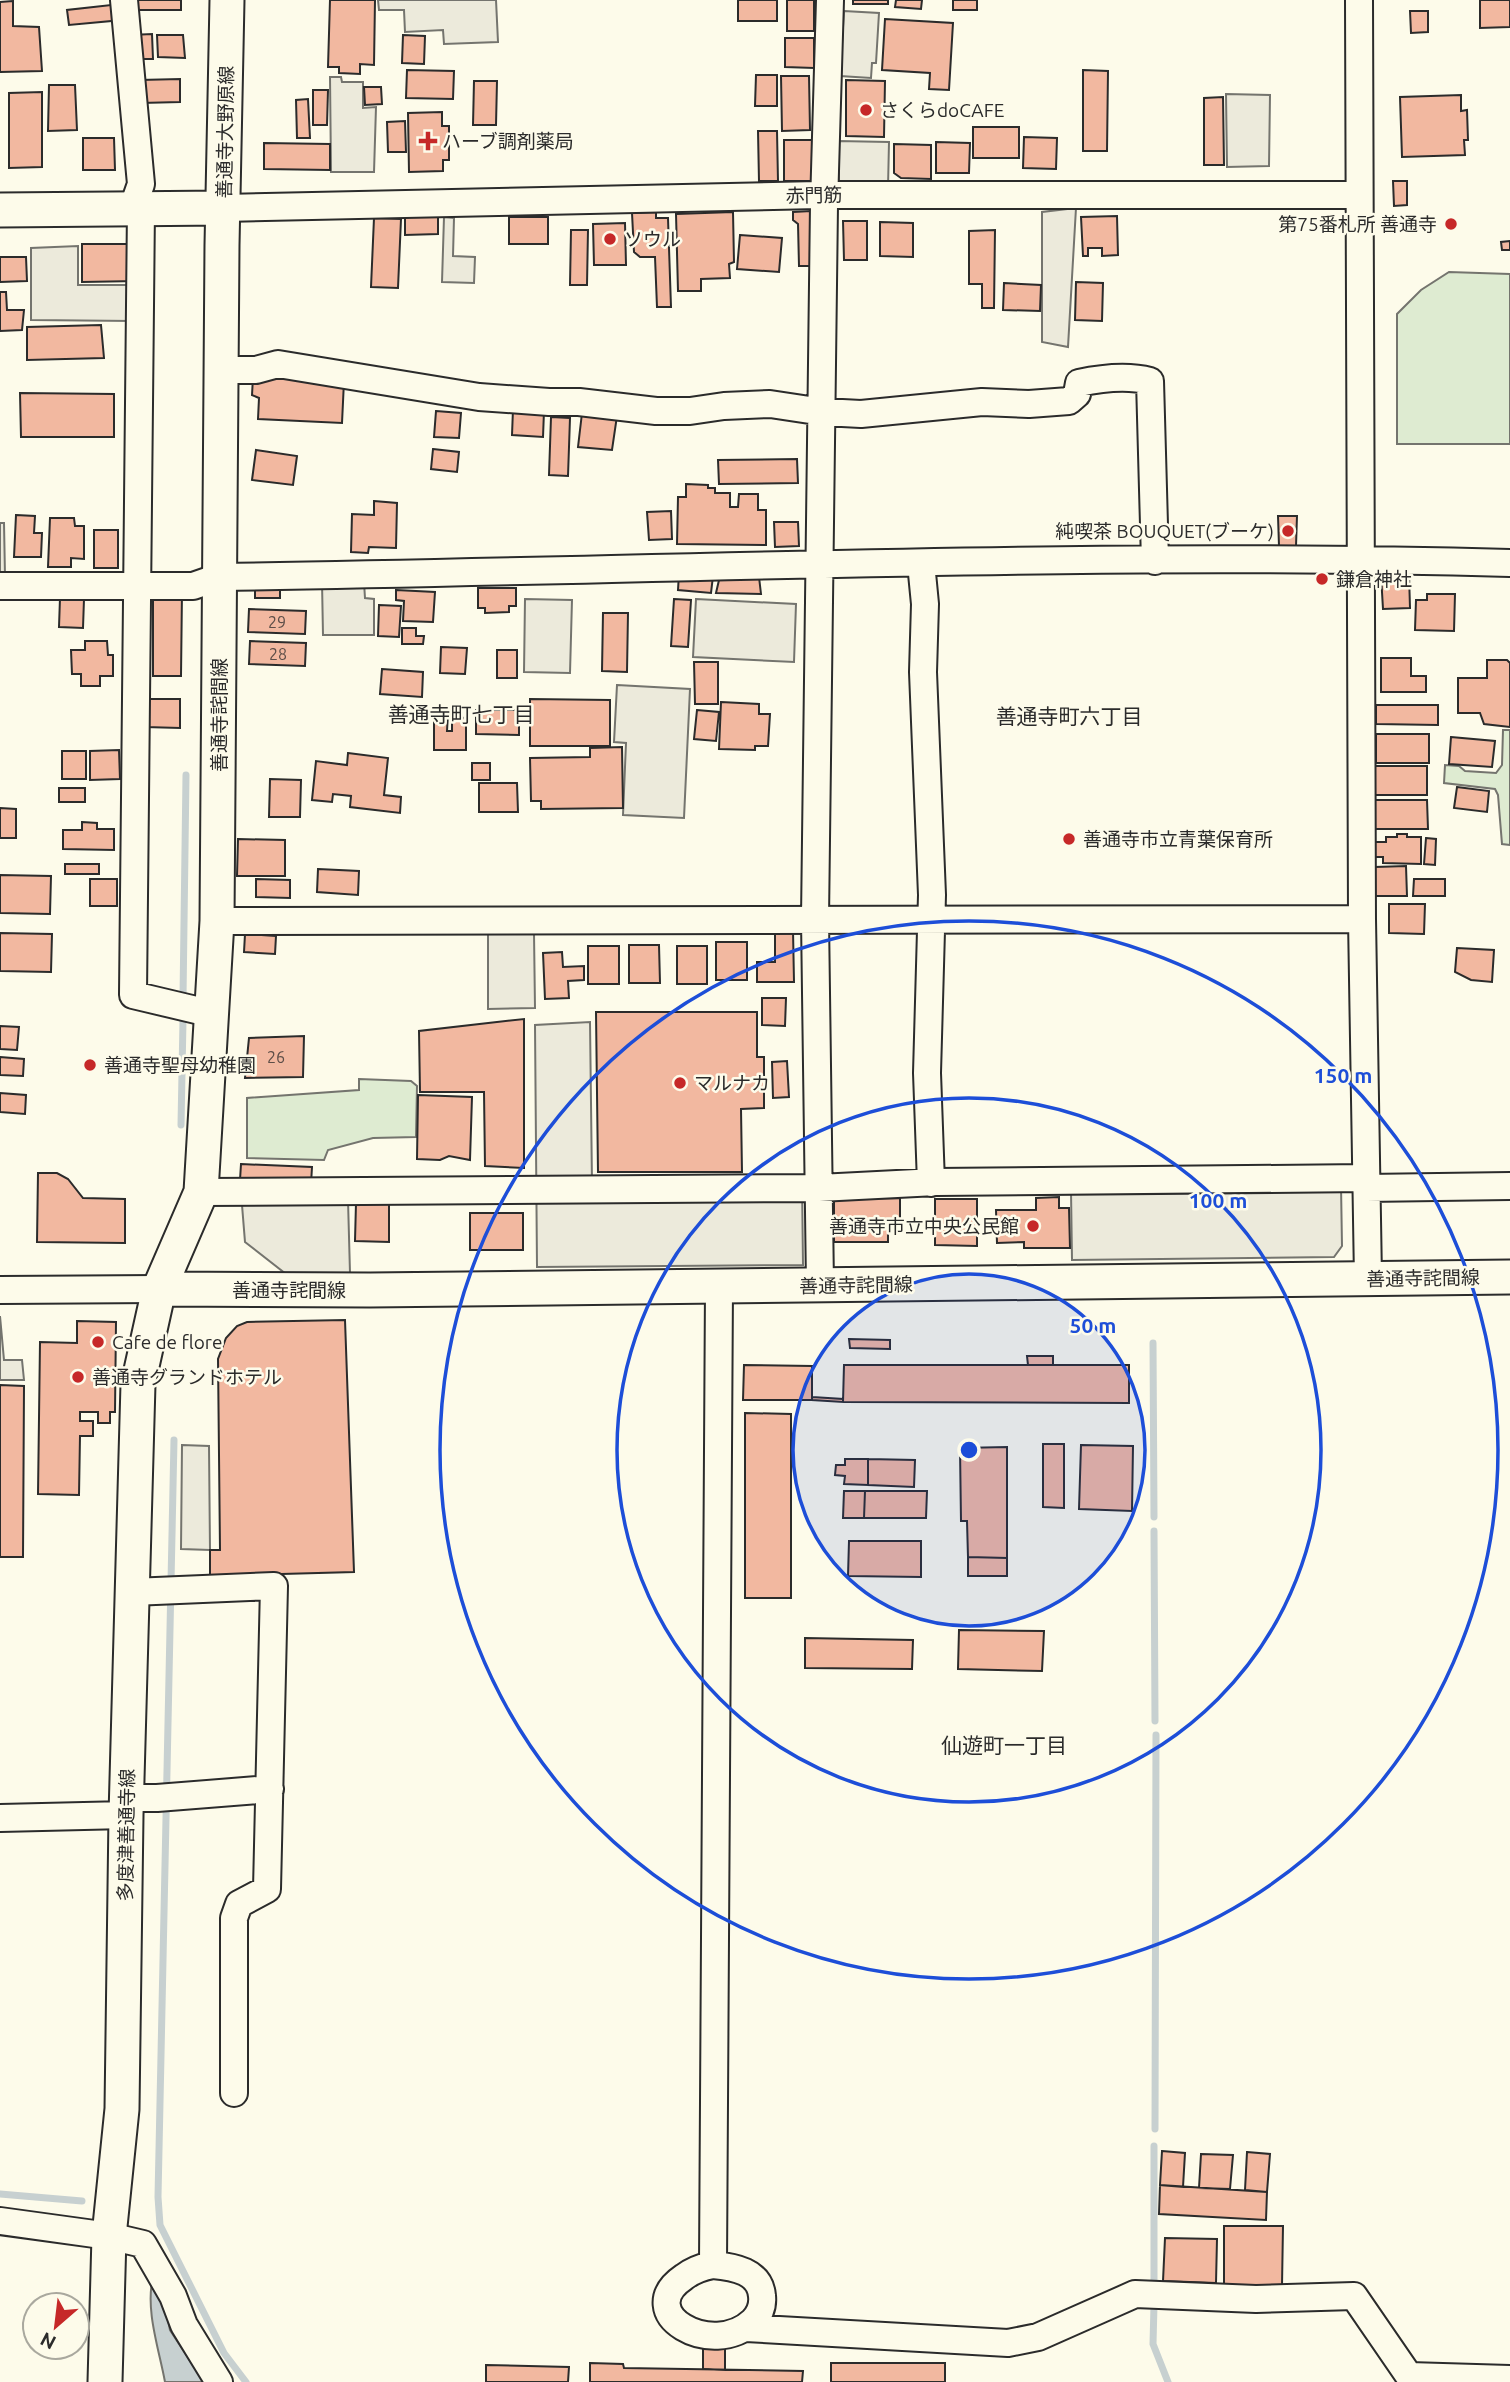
<svg xmlns="http://www.w3.org/2000/svg" width="1510" height="2382" viewBox="0 0 1510 2382" font-family="Ubuntu,'Noto Sans JP',sans-serif">
  <style>
    .green { fill: #deebd1; stroke: #74746e; stroke-width: 2 }
    .parking { fill: #eceadb; stroke: #74746e; stroke-width: 2 }
    .water { fill: #c7d0d0; stroke: #74746e; stroke-width: 2 }
    .lines { fill: none; stroke-linecap: round; stroke-linejoin: round }
    .stream { stroke: #c7d0d0; stroke-width: 7 }
    .building { fill: #f2b8a0; stroke: #2b2b2b; stroke-width: 2 }
    .minor-casing { stroke: #2b2b2b; stroke-width: 30 }
    .major-casing { stroke: #2b2b2b; stroke-width: 37 }
    .minor { stroke: #fdfbea; stroke-width: 26 }
    .major { stroke: #fdfbea; stroke-width: 33 }
    .ring { fill: none; stroke: #1d4ed8; stroke-width: 3.5 }
    .poi-dot { fill: #c62828; stroke: #fdfbea; stroke-width: 2.5 }
    .labels { text-anchor: middle; stroke-width: 5; stroke-linejoin: round; paint-order: stroke }
    .number-label { font-size: 16px; fill: #5d4e48 }
    .poi-label { font-size: 19px; fill: #2b2b2b; stroke: #fdfbea; text-anchor: start }
    .street-label { font-size: 19px; fill: #2b2b2b; stroke: #fdfbea }
    .neighbourhood-label { font-size: 21px; fill: #2b2b2b; stroke: #fdfbea }
    .centre { fill: #1d4ed8; stroke: #fdfbea; stroke-width: 3.5 }
    .ring-label { font-size: 21px; text-anchor: middle; font-weight: bold; fill: #1d4ed8; stroke: #fdfbea; stroke-width: 5; stroke-linejoin: round; paint-order: stroke }
  </style>
  <rect width="100%" height="100%" fill="#fdfbea"/>
  <path class="green" d="M1449 272 1510 274V444H1397V314L1421 290Z
    M1503 730H1510V845L1502 844 1498 795 1495 789 1444 783 1445 765 1459 766 1465 771 1496 773 1502 765Z
    M359 1079 411 1081 417 1086 416 1137 373 1138 328 1150 324 1160 247 1158V1098L359 1090Z"/>
  <path class="parking" d="M378 0H496L498 42 444 44 443 30 405 32 404 10H379Z
    M844 11 879 13 876 63H872L871 78 840 76Z
    M330 77H341L342 82H363V108L376 107 374 172H331Z
    M1226 94 1270 95 1269 166 1227 167Z
    M838 141 889 142 888 188H839Z
    M1076 208 1068 347 1042 342V212Z
    M444 217 454 218 453 256 475 257 474 283 442 282Z
    M78 246V285H134L132 321 31 320V248Z
    M0 523H4L5 576H0Z
    M322 582H364L365 598 374 599V635H323Z
    M525 599 572 600 570 673 524 672Z
    M696 599 796 604 794 662 693 657Z
    M617 685 690 689 684 818 623 815 626 743 614 742Z
    M488 932 534 933 535 1008 488 1009Z
    M590 1022 592 1183 802 1181 803 1265 537 1267 535 1025Z
    M1341 1185 1342 1246 1334 1257 1072 1260 1071 1191Z
    M348 1200 350 1273 286 1274 245 1242 242 1205Z
    M0 1316 4 1360H22L24 1380H0Z
    M182 1445 209 1446 210 1550 181 1549Z"/>
  <path class="water" d="M153 2277 162 2290 170 2330 204 2382H165C159 2349 145 2310 153 2277Z"/>
  <g class="lines">
    <path class="stream" d="M183 998 186 775
      M181 1125 183 1020
      M1153 1343 1154 1517
      M174 1440 158 2197 160 2225 224 2353 246 2382
      M1154 1531 1155 1721
      M1155 2129 1156 1735
      M0 2194 82 2201
      M1154 2286V2146
      M1154 2305 1153 2344 1168 2382"/>
  </g>
  <path class="building" d="M134 0H181V10H134Z
    M330 0H375L374 65 360 64V74L339 73V67H328Z
    M738 0H777V21H738Z
    M787 0H814V31H787Z
    M853 0H888V4H853Z
    M896 0H922L921 9 895 7Z
    M953 0H977V10H953Z
    M1480 0H1510V27L1480 28Z
    M13 1V26L39 27 42 71 0 72V2Z
    M120 4 122 20 69 25 67 10Z
    M1410 11H1428V32L1411 33Z
    M885 19 953 23 949 90 929 89 930 73 882 70Z
    M152 34 153 59H134L131 35Z
    M157 35H183L185 58 158 57Z
    M403 35 425 36 424 64 402 63Z
    M785 38H814V68L785 67Z
    M407 70 454 71 453 99 406 98Z
    M1083 70 1108 71 1107 151H1083Z
    M756 75H777V106H755Z
    M781 76H809L810 130 782 131Z
    M180 79V102L141 103 140 80Z
    M846 80 885 81 884 137 846 136Z
    M474 81H497L496 125H473Z
    M49 85H75L77 130 48 131Z
    M364 87H381L382 104 365 105Z
    M313 90H328L327 125H313Z
    M42 92V167L9 168V93Z
    M1461 95V111L1467 110 1468 140H1464L1465 155 1402 157 1400 97Z
    M1223 97 1224 165H1204V98Z
    M308 99 310 138H297L296 100Z
    M442 112V126H449V160H443V171L409 172 408 113Z
    M405 121 406 152H388L387 122Z
    M973 127H1019V158H973Z
    M758 131H777L778 181H759Z
    M1024 137 1057 138 1056 169 1023 168Z
    M83 138H114L115 170H83Z
    M784 140H812V181H784Z
    M936 142 970 143 969 173H936Z
    M264 143 330 144V170L264 169Z
    M894 144 931 145V179L901 178 894 173Z
    M1393 181H1407V205L1394 206Z
    M811 211 810 266H799L798 224 793 220V212Z
    M656 212V218H668L671 307H657L655 257H640L634 252 632 213Z
    M733 212 734 262 729 264 730 278 701 279V291H678L676 214Z
    M438 216V234L405 235V217Z
    M1117 216 1118 255 1102 256V248H1088V256H1083L1081 217Z
    M509 217H548V244H509Z
    M374 218 401 219 398 288 371 287Z
    M843 221H867V260H844Z
    M880 222 913 223V257L880 256Z
    M625 223 626 265H594L593 224Z
    M571 230H588L587 285H570Z
    M995 230 994 308H982V284H969V231Z
    M740 235 782 238 779 272 737 269Z
    M1510 241V250H1502L1501 242Z
    M82 244H136L137 281 82 282Z
    M0 257H26L27 281 0 282Z
    M1076 282 1103 283 1102 321 1075 320Z
    M1004 283 1041 285 1040 311 1003 310Z
    M0 292H6L7 310H24L22 330 0 331Z
    M101 325 104 358 27 360V327Z
    M253 377 344 381 342 423 258 419 259 398 252 395Z
    M20 393 114 394V437H21Z
    M513 409 544 411 543 437 512 435Z
    M436 411 461 413 459 438 434 437Z
    M582 413 617 416 612 450 578 447Z
    M551 417 570 418 568 476 549 475Z
    M433 449 459 452 457 472 431 469Z
    M256 450 297 456 293 485 252 480Z
    M797 459 798 483 719 484 718 460Z
    M686 484 708 485V488H715V493H730V507H738L739 494H758V510H766V545L677 544 678 497H686Z
    M374 501 397 503 396 548 369 547 368 553 351 552 352 514 374 515Z
    M671 511 672 539 649 540 647 512Z
    M16 515 35 516 34 533H42L41 557H14Z
    M1278 516H1297L1296 546H1279Z
    M50 518H74L75 526H84V559L71 558V567H48Z
    M774 522H798L799 546 775 547Z
    M94 530H118V568H94Z
    M679 573 713 576 711 593 678 590Z
    M1409 574 1410 608 1383 609 1381 575Z
    M759 577 761 594 716 593 719 580Z
    M255 581H280V598H255Z
    M478 588H516V606H509V612L485 613V608H478Z
    M396 590 435 592 433 622 403 621 404 601 396 600Z
    M153 591H182L181 676H153Z
    M1427 594H1455L1454 631 1415 630 1416 600H1427Z
    M60 598 84 599 83 628 59 627Z
    M674 599 691 600 688 647 671 646Z
    M379 605 401 606 399 637 378 636Z
    M249 609 306 611 305 634 248 632Z
    M603 613H628L627 672 602 671Z
    M402 628H416V636H424L423 644H402Z
    M85 641H107L108 655H113V676H100V686H81V674H72L71 650H85Z
    M250 641 306 643 305 666 249 664Z
    M441 647 467 648 465 674 440 673Z
    M497 650H517V678H497Z
    M1381 658H1411V676H1426V692H1381Z
    M1487 660H1507L1510 663V727L1484 724 1480 713H1458V678H1487Z
    M694 662H718V704H695Z
    M382 669 423 672 422 697 380 694Z
    M145 699H180V728L145 727Z
    M530 699 610 700V746H530Z
    M721 702 759 704V714H770L768 746H755V750L719 749Z
    M1376 705H1438V725L1376 724Z
    M476 710H519V735L476 734Z
    M697 710 719 712 716 741 694 739Z
    M434 713H448L447 731H452V717L466 718V750H434Z
    M1376 734H1429V763H1376Z
    M1451 737 1495 741 1492 767 1449 764Z
    M622 747 623 808 541 809V801H531L530 758 590 757V748Z
    M119 750 120 779 90 780V751Z
    M62 751H86V779H62Z
    M348 753 388 758 384 795 401 797 400 813 350 807 351 796 333 794 332 802 312 800 316 761 347 765Z
    M472 763H490V780H472Z
    M1374 766H1427V795H1374Z
    M270 779 301 780 300 817H269Z
    M479 783H517L518 812H479Z
    M1457 787 1489 791 1487 812 1454 808Z
    M59 788H85V802H59Z
    M1374 800H1427L1428 829H1374Z
    M0 808 16 809V838H0Z
    M82 822 97 823V829H114V850L63 849V830H82Z
    M1397 834H1407V837H1421V864L1383 863V857H1370V842H1386V837H1397Z
    M1426 838 1436 839 1435 865 1424 864Z
    M238 839 285 840V876H237Z
    M65 864H99V874H65Z
    M1406 866 1407 896H1375V867Z
    M318 869 359 871 358 895 317 892Z
    M0 875 51 876 50 914 0 913Z
    M90 879H117V906H90Z
    M256 879 290 880V898L256 897Z
    M1414 879H1445V896H1413Z
    M1389 904H1425L1424 934 1389 933Z
    M775 930H793L794 982H757V962H775Z
    M0 933 52 934 51 972 0 971Z
    M245 934 276 936 275 954 244 952Z
    M716 942H747V980H716Z
    M629 945H659L660 983H629Z
    M588 946H619V984H588Z
    M677 946H707V984H677Z
    M1457 948 1494 950 1492 982 1471 980 1455 972Z
    M562 952 563 967 584 966V980L568 981 569 998 545 999 543 953Z
    M762 998H786L785 1026 762 1025Z
    M596 1012H757V1057H764V1108L741 1109 742 1172H598Z
    M524 1019V1168L485 1166 484 1092H420L419 1031Z
    M0 1026 19 1027 17 1050 0 1049Z
    M304 1036 303 1077 245 1078 249 1038Z
    M0 1057 24 1059 23 1076 0 1075Z
    M787 1061 789 1097 773 1098 772 1062Z
    M0 1093 26 1095 25 1114 0 1112Z
    M418 1095 472 1097 470 1160 449 1156 440 1160 417 1159Z
    M241 1164 312 1167 311 1184 240 1180Z
    M38 1173H57L68 1179 83 1198 125 1199V1243L37 1242Z
    M1059 1197V1208H1069L1070 1248H1024V1242L997 1243 996 1210H1036V1198Z
    M900 1198V1226H888V1242H834V1199Z
    M935 1199H977V1246L935 1245Z
    M356 1203H389V1242L355 1241Z
    M470 1213H523V1250H470Z
    M345 1320 354 1572 210 1576V1550H220L218 1359 226 1338 237 1326 247 1322Z
    M77 1321 116 1322 115 1412H110V1423H98V1412H80V1421H93V1436H80L79 1495 38 1494 40 1342 77 1343Z
    M849 1339 890 1340V1349L850 1348Z
    M1027 1356H1053V1365H1028Z
    M744 1365 812 1366V1400H743Z
    M844 1365H1129V1403L843 1402Z
    M0 1385 24 1386 23 1557H0Z
    M812 1397 843 1399V1402L812 1400Z
    M745 1413 791 1414V1598H745Z
    M1043 1444H1064V1508L1043 1507Z
    M1081 1445 1133 1446 1132 1511 1079 1509Z
    M1007 1447V1558L968 1557 967 1521H961L960 1448Z
    M845 1459H868V1485L844 1484 845 1476 835 1475 836 1465H845Z
    M868 1459 915 1460 914 1487 868 1485Z
    M844 1491H865L864 1518H843Z
    M865 1491H927L926 1518H864Z
    M849 1541H921V1577L848 1576Z
    M968 1557 1007 1558V1576H968Z
    M959 1630 1044 1631 1042 1671 958 1669Z
    M805 1638 913 1640 912 1669 805 1668Z
    M1162 2151 1185 2153 1183 2187 1160 2185Z
    M1247 2152 1270 2154 1267 2192 1245 2190Z
    M1201 2154 1233 2155 1230 2189 1199 2188Z
    M1160 2185 1267 2192 1266 2220 1159 2214Z
    M1224 2226H1283L1282 2286 1224 2285Z
    M1165 2238 1217 2239 1216 2283 1163 2281Z
    M703 2348H725V2370L703 2369Z
    M590 2363 623 2364 624 2368 803 2371 802 2382H590Z
    M831 2363H945V2382H831Z
    M486 2365 569 2367 568 2382H486Z"/>
  <g class="lines">
    <defs>
      <path id="minor" d="M124 0 141 184 133 207
        M1359 0 1362 919 1368 1278
        M141 207 133 995 213 1014
        M224 208 818 195H1359
        M221 370H256L278 364 479 397 549 402H579L656 411H690L724 406 770 404 823 412 861 414 982 402 1029 404 1069 401 1077 394 1079 383C1102 378 1127 375 1150 381L1155 561
        M921 563 925 604 923 672 932 895 927 1073 931 1183
        M0 586H193L219 577C649 571 1080 551 1510 563
        M217 921 1362 919
        M1366 1188 1510 1186
        M201 1192 819 1188 936 1182 1366 1178
        M820 1285 815 919 824 205 830 0
        M0 1290 159 1289
        M132 1592 274 1586 267 1889 239 1904 234 1918V2093
        M126 1798H157L270 1789
        M0 1818 126 1815
        M0 2221 109 2236 143 2244 173 2296 184 2325 219 2382
        M713 2265C702 2267 693 2270 684 2277 631 2313 712 2360 753 2321 760 2314 763 2305 762 2296 760 2271 734 2267 713 2265L719 1287
        M746 2328 1008 2343 1038 2337 1135 2294 1256 2299 1354 2296 1409 2376 1510 2379"/>
      <path id="major" d="M0 210 224 208
        M159 1289 370 1290 1510 1277
        M105 2382 109 2236 122 2109 126 1815 138 1384 159 1289 201 1192 217 921 222 245 227 0"/>
    </defs>
    <use href="#minor" class="minor-casing"/>
    <use href="#major" class="major-casing"/>
    <use href="#minor" class="minor"/>
    <use href="#major" class="major"/>
  </g>
  <circle cx="969" cy="1450" r="176" fill="#1d4ed8" fill-opacity=".12"/>
  <g class="ring">
    <circle cx="969" cy="1450" r="176"/>
    <circle cx="969" cy="1450" r="352"/>
    <circle cx="969" cy="1450" r="529"/>
  </g>
  <g class="poi-dot">
    <circle cx="866" cy="110" r="7"/>
    <path d="M424.5 130.5h7v7h7v7h-7v7h-7v-7h-7v-7h7z"/>
    <circle cx="1451" cy="224" r="7"/>
    <circle cx="610" cy="239" r="7"/>
    <circle cx="1288" cy="531" r="7"/>
    <circle cx="1322" cy="579" r="7"/>
    <circle cx="1069" cy="839" r="7"/>
    <circle cx="90" cy="1065" r="7"/>
    <circle cx="680" cy="1083" r="7"/>
    <circle cx="1033" cy="1226" r="7"/>
    <circle cx="98" cy="1342" r="7"/>
    <circle cx="78" cy="1377" r="7"/>
  </g>
  <g class="labels">
    <g class="number-label">
      <text x="277" y="628">29</text>
      <text x="278" y="660">28</text>
      <text x="276" y="1063">26</text>
    </g>
    <g class="poi-label">
      <text x="880" y="117">さくらdoCAFE</text>
      <text x="442" y="148">ハーブ調剤薬局</text>
      <text x="1437" y="231" text-anchor="end">第75番札所 善通寺</text>
      <text x="624" y="246">ソウル</text>
      <text x="1274" y="538" text-anchor="end">純喫茶 BOUQUET(ブーケ)</text>
      <text x="1336" y="586">鎌倉神社</text>
      <text x="1083" y="846">善通寺市立青葉保育所</text>
      <text x="104" y="1072">善通寺聖母幼稚園</text>
      <text x="694" y="1090">マルナカ</text>
      <text x="1019" y="1233" text-anchor="end">善通寺市立中央公民館</text>
      <text x="112" y="1349">Cafe de flore</text>
      <text x="92" y="1384">善通寺グランドホテル</text>
    </g>
    <g class="street-label">
      <text transform="translate(225 132) rotate(-89)" y="7">善通寺大野原線</text>
      <text transform="translate(814 195) rotate(-1)" y="7">赤門筋</text>
      <text transform="translate(219 715) rotate(-90)" y="7">善通寺詫間線</text>
      <text transform="translate(1423 1278) rotate(-1)" y="7">善通寺詫間線</text>
      <text transform="translate(856 1285) rotate(-1)" y="7">善通寺詫間線</text>
      <text x="289" y="1297">善通寺詫間線</text>
      <text transform="translate(126 1835) rotate(-89)" y="7">多度津善通寺線</text>
    </g>
    <g class="neighbourhood-label">
      <text x="461" y="722">善通寺町七丁目</text>
      <text x="1069" y="724">善通寺町六丁目</text>
      <text x="1004" y="1753">仙遊町一丁目</text>
    </g>
  </g>
  <circle cx="969" cy="1450" r="10" class="centre"/>
  <g class="ring-label">
    <text x="1343" y="1083">150 m</text>
    <text x="1218" y="1208">100 m</text>
    <text x="1093" y="1333">50 m</text>
  </g>
  <g transform="translate(56 2326) rotate(208)"><circle r="33" fill="#fdfbea" stroke="#a9a89e" stroke-width="2"/>
  <path d="M0-5L12 26L0 18L-12 26Z" fill="#c62828"/>
  <text y="-10" font-size="19" font-weight="bold" text-anchor="middle" fill="#2b2b2b">N</text>
  </g>
</svg>
